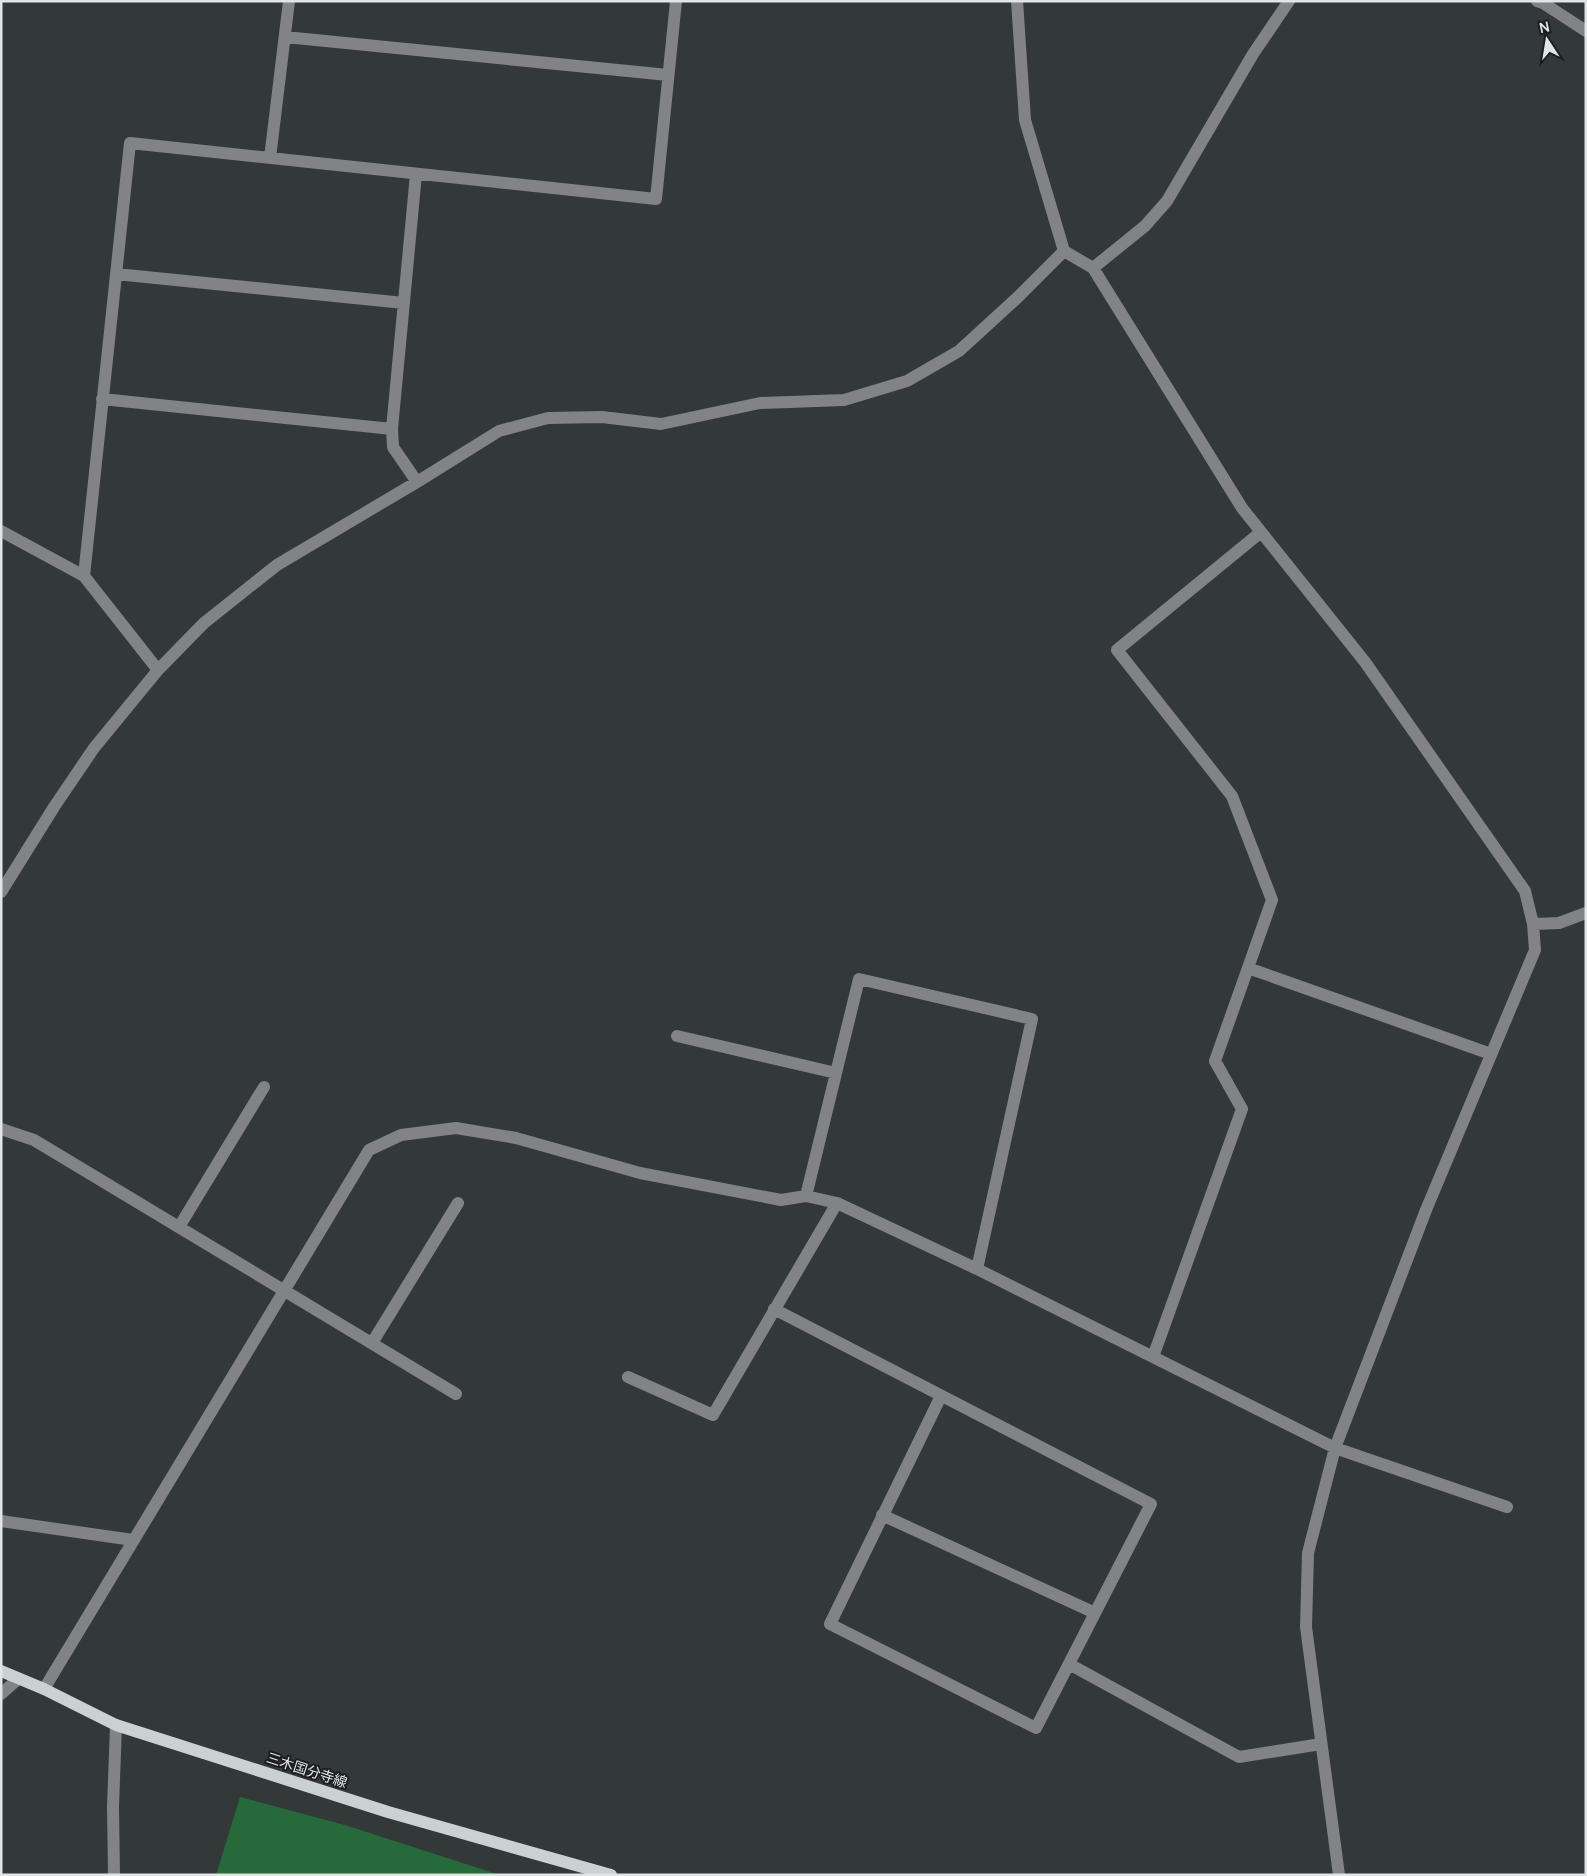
<svg xmlns="http://www.w3.org/2000/svg" width="1587" height="1876" viewBox="0 0 1587 1876" font-family="Manrope,'Noto Sans JP',sans-serif">
  <style>
    .green { fill: #26693a }
    .lines { fill: none; stroke-linecap: round; stroke-linejoin: round }
    .minor { stroke: #818384; stroke-width: 12 }
    .major { stroke: #cbd0d2; stroke-width: 12 }
    .labels { text-anchor: middle; stroke-width: 4; stroke-linejoin: round; paint-order: stroke }
    .street-label { font-size: 14px; fill: #e2e5e5; stroke: #1c1e1f }
  </style>
  <rect width="100%" height="100%" fill="#333838"/>
  <path class="green" d="M240 1797 345 1825 500 1875H216Z"/>
  <g class="lines">
    <path class="minor" d="M1017 1 1025 120 1064 251 1093 268 1242 508 1365 662 1525 891 1533 924 1535 950 1426 1210 1335 1448 1308 1553 1306 1627 1339 1875
      M1537 1 1543 3 1586 31
      M285 37 668 75
      M270 158 289 1
      M1093 268 1145 226 1167 201 1253 54 1289 1
      M116 274 404 303
      M102 399 392 429 416 174
      M392 429 393 447 417 482
      M1 531 84 576
      M158 670 84 576 130 143 656 199 676 1
      M1 892 54 807 94 748 158 670 204 623 277 565 417 482 499 431 548 418 602 417 661 424 760 403 844 400 907 381 959 351 1018 297 1064 251
      M1533 924 1559 923 1586 913
      M1248 968 1491 1054
      M677 1036 836 1073
      M1 1129 34 1140 456 1394
      M179 1227 264 1087
      M977 1269 1032 1019 859 979 806 1196 837 1203 977 1269 1335 1448 1507 1507
      M774 1309 1151 1504 1036 1728 830 1624 941 1396
      M372 1343 458 1203
      M1153 1357 1242 1109 1215 1061 1272 900 1232 796 1117 650 1261 532
      M628 1377 713 1415 837 1203
      M882 1515 1095 1613
      M1 1521 133 1540
      M1069 1664 1239 1757 1321 1744
      M44 1689 369 1150 401 1135 456 1128 516 1138 640 1173 781 1200 806 1196
      M1 1694 18 1679
      M114 1875 113 1807 116 1725"/>
    <path class="major" d="M1 1671 44 1689 116 1725 388 1812 611 1875"/>
  </g>
  <g class="labels">
    <g class="street-label">
      <text transform="translate(307 1770) rotate(18)" y="5">三木国分寺線</text>
    </g>
  </g>
  <rect width="1587" height="1876" fill="none" stroke="#e2e5e5" stroke-width="5"/>
  <g transform="translate(1547 40) rotate(348)" stroke="#1c1e1f" stroke-width="4" paint-order="stroke">
  <path d="M0-4L9 19L0 12L-9 19Z" fill="#e2e5e5"/>
  <text y="-8" font-size="14" font-weight="bold" text-anchor="middle" fill="#e2e5e5">N</text>
  </g>
</svg>
